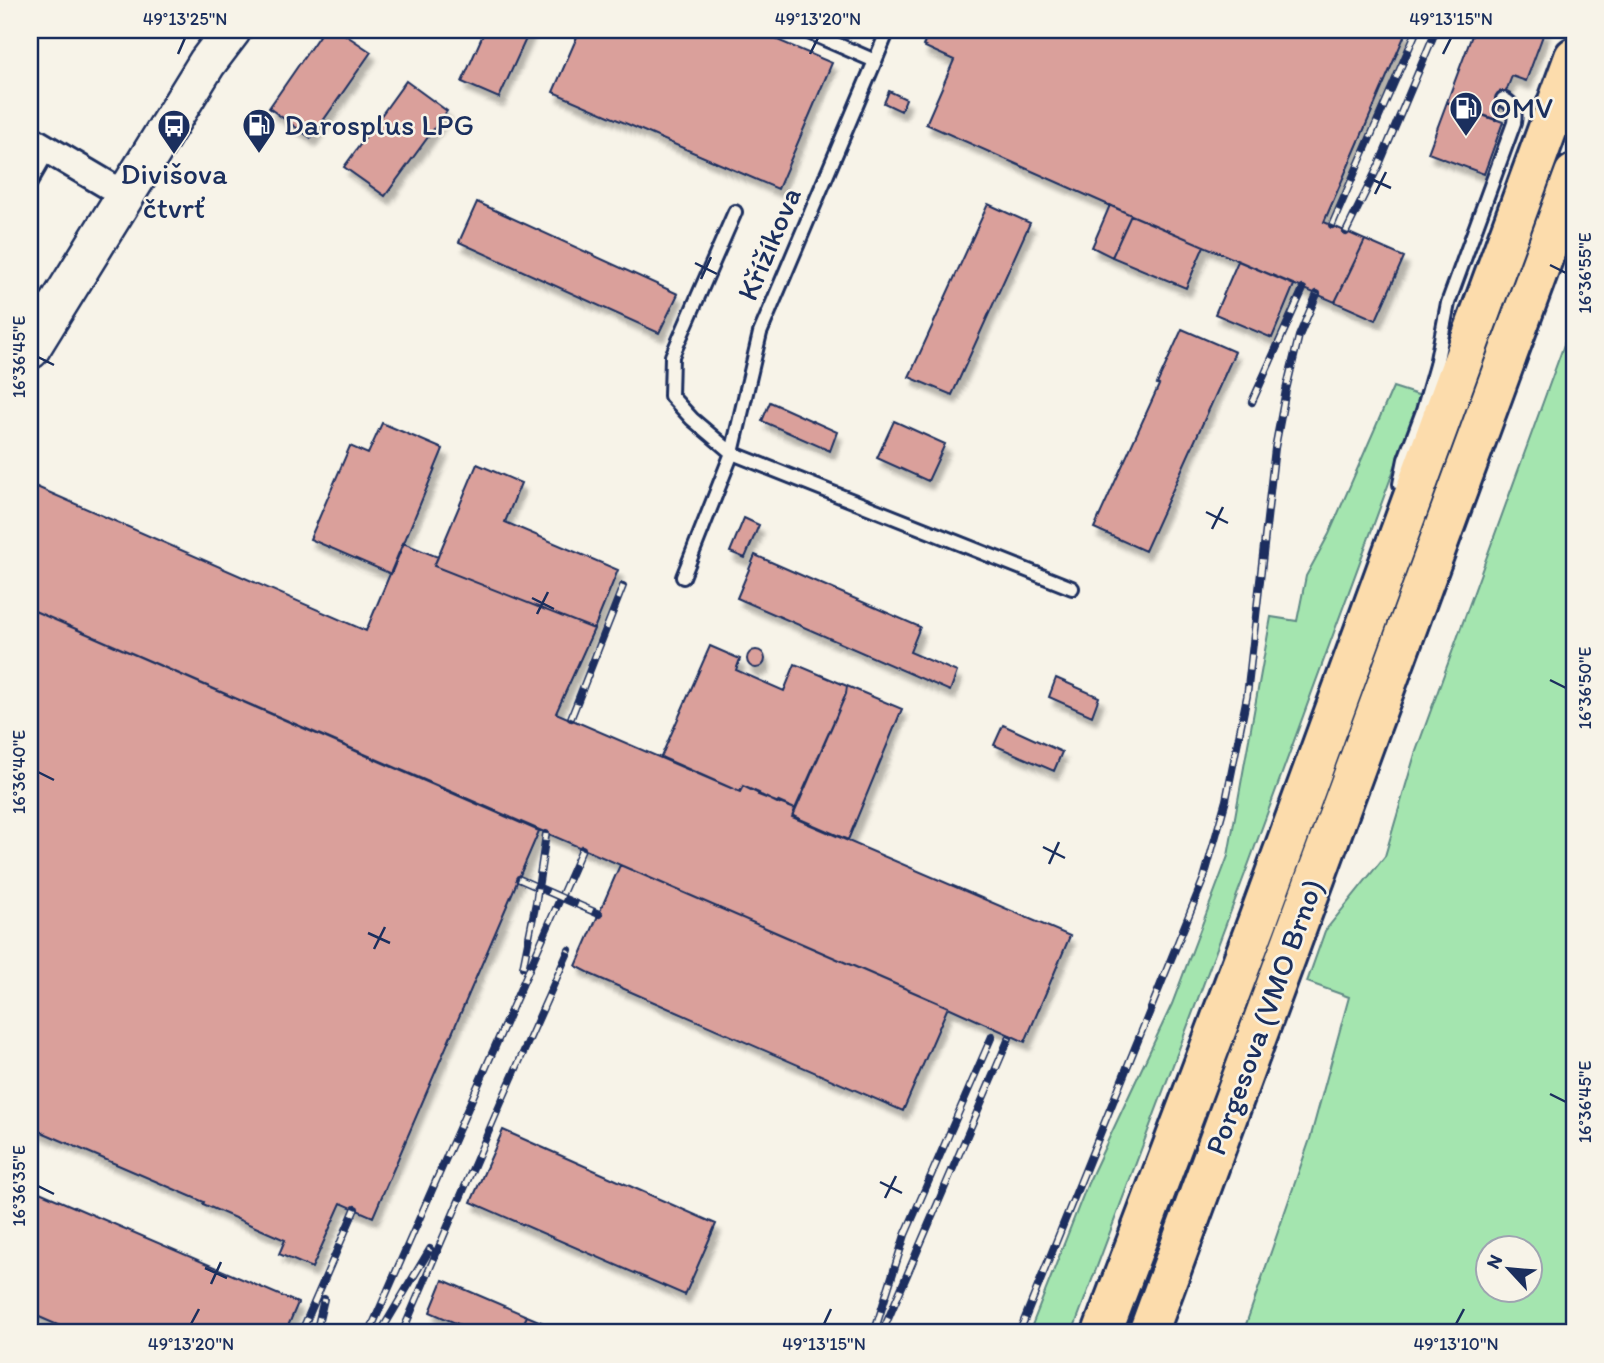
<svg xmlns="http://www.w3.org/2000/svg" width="1604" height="1363" viewBox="0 0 1604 1363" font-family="Itim,sans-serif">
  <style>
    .green { fill: #a4e5af; stroke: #608a86; stroke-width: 2; fill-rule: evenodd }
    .building { fill: #daa09b; stroke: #1b2f5e; stroke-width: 2; filter: url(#shadow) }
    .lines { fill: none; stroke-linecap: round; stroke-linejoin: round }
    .lane-casing { stroke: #1b2f5e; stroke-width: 18 }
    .street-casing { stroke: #1b2f5e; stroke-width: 32 }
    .secondary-casing { stroke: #1b2f5e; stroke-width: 42 }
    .highway-casing { stroke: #1b2f5e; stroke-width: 44 }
    .lane { stroke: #f7f3e8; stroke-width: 12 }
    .street { stroke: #f7f3e8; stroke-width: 26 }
    .secondary { stroke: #f7f3e8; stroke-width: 37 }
    .highway { stroke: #fcdcac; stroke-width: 38 }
    .rail-casing { stroke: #1b2f5e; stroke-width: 8 }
    .rail { stroke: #f7f3e8; stroke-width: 5; stroke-dasharray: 16; stroke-linecap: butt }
    .ticks { fill: none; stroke: #1b2f5e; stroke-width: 2.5 }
    .labels { text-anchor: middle; stroke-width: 5; stroke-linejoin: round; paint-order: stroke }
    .poi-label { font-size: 30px; fill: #1b2f5e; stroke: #f7f3e8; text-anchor: start }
    .street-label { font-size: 30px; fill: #1b2f5e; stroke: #f7f3e8 }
    .neatline { fill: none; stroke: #1b2f5e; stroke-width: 2.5 }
    .ticks-label { font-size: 18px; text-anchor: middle; fill: #1b2f5e }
  </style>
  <defs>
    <filter id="shadow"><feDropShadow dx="4.5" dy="8" stdDeviation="2" flood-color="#0004"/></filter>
  </defs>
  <rect width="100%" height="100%" fill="#f7f3e8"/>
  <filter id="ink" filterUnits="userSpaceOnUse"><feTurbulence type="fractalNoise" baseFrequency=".0143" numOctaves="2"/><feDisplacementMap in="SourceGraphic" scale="14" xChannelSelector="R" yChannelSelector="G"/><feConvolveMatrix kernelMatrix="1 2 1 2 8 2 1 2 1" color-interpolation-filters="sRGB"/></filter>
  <g filter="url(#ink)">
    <path class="green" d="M1574 317V1333H1243L1310 1139 1349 997 1307 982 1325 931 1385 856 1415 754ZM1488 1248H1530V1290H1488Z
      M1393 387 1421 396 1246 871 1081 1309 1072 1333H1029L1088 1183 1172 1004 1228 856 1271 617 1297 621 1306 576 1329 534Z
      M1286 900 1288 901 1134 1333H1120Z"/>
    <path class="building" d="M323 30H338L371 52 311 138 269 108Z
      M485 30H530L499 98 462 82Z
      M580 30H754L832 63 778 189 553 92Z
      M930 30H1407L1324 222 1365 240 1335 302 1129 214 926 124 954 60 923 46Z
      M1474 30H1545L1526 81 1512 76 1495 120 1447 102Z
      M406 81 447 111 385 196 344 167Z
      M889 91 906 99 901 111 884 103Z
      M1447 102 1503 122 1484 174 1428 153Z
      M477 202 678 294 659 333 459 242Z
      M988 204 1030 223 952 395 909 377Z
      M1110 205 1131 215 1112 257 1092 247Z
      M1131 215 1204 246 1186 288 1112 257Z
      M1365 240 1404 257 1376 320 1335 302Z
      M1238 261 1294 285 1272 338 1215 314Z
      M1182 329 1235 352 1145 551 1094 528 1159 385 1157 384Z
      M770 402 837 432 830 451 762 421Z
      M894 421 945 444 928 481 877 458Z
      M382 423 443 449 391 574 310 539 350 446 368 454Z
      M477 464 521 483 505 522 618 570 594 629 434 566Z
      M30 484 366 631 403 543 438 557 434 566 594 629 556 713 740 792 743 786 759 793 758 795 795 809 792 817 1070 936 1025 1042 948 1007 30 609Z
      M744 518 759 525 745 558 730 552Z
      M755 555 920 627 910 652 957 672 950 691 737 598Z
      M30 609 539 831 373 1217 341 1203 312 1268 279 1254 285 1240 203 1204 204 1202 30 1127Z
      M710 646 740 659 736 670 784 691 795 664 847 686 846 694 795 809 779 802V804L743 786 740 792 661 757Z
      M747 659a9 9 0 1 1 18 0a9 9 0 1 1-18 0Z
      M1056 678 1099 697 1092 716 1049 697Z
      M847 686 902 709 848 840 793 816 846 694Z
      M1003 725 1062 752 1054 771 994 745Z
      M620 865 948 1007 903 1111 590 974V973L576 966Z
      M503 1130 716 1224 685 1295 471 1202Z
      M30 1188 298 1303 285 1333H76L30 1313Z
      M443 1280 527 1316 519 1333H471L472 1330 430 1312Z
      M527 1316 567 1333H519Z"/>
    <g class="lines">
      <defs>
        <path id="lane" d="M804 30 875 61 888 30
          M30 183 49 150
          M735 212 672 356 671 396 692 419 732 453 1072 588
          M1400 484 1405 459 1423 411 1436 365 1448 303 1514 123C1516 111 1514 104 1503 99
          M683 577 732 453 760 333 875 61"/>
        <path id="street" d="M30 139 125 195"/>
        <path id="secondary" d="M30 350 207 63 232 30"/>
        <path id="highway" d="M1102 1333 1258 920 1574 57
          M1148 1333 1574 174"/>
      </defs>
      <use href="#lane" class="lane-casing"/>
      <use href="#street" class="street-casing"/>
      <use href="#secondary" class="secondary-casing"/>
      <use href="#highway" class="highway-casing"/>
      <use href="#lane" class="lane"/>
      <use href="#street" class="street"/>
      <use href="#secondary" class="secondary"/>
      <use href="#highway" class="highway"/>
      <defs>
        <path id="rail" d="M1332 225 1417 30
          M1346 232 1379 165 1436 30
          M1252 402 1303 289
          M571 718 623 586
          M519 879 599 914
          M523 967 536 902 546 834
          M876 1327 905 1235 992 1036
          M301 1333 355 1209
          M316 1333 324 1299
          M369 1333 582 849
          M380 1333 430 1249
          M402 1333 503 1098 569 950
          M882 1333 1009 1038
          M1019 1333 1204 878 1226 800 1247 696 1275 448 1286 390 1299 336 1317 294"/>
      </defs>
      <use href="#rail" class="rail-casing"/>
      <use href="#rail" class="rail"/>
    </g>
  </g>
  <path class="ticks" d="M178 54 185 38M810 54 818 38M1443 54 1451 38M1369 178 1391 188M1375 194 1386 172M695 263 717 274M1550 265 1566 273M701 279 711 257M38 357 54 365M1206 512 1228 523M1212 529 1223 507M532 598 554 609M537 614 548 592M1550 680 1566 688M38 772 54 780M1043 847 1065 858M1049 864 1059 842M368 933 390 943M374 949 385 927M1550 1094 1566 1102M880 1182 902 1193M38 1186 54 1194M885 1198 896 1176M205 1268 227 1278M211 1284 221 1262M191 1324 199 1309M824 1324 831 1309M1456 1324 1464 1309"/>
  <defs>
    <symbol id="fuel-pin" viewBox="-11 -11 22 30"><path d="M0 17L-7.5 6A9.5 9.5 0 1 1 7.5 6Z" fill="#1b2f5e" stroke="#f7f3e8"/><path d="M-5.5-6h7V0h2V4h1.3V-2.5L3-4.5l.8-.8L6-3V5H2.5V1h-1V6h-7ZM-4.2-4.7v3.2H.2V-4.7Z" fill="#fff"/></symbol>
    <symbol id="bus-pin" viewBox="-11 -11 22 30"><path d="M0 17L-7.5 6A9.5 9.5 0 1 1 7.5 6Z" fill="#1b2f5e" stroke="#f7f3e8"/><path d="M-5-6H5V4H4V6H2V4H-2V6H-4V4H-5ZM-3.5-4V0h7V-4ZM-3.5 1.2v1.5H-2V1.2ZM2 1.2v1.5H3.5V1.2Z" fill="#fff"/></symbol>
  </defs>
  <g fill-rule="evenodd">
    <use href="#fuel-pin" x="1447" y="89" width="38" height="52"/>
    <use href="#fuel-pin" x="240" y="106" width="38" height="52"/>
    <use href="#bus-pin" x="155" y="107" width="38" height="52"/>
  </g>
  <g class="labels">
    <g class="poi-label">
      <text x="1490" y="118">OMV</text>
      <text x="284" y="135">Darosplus LPG</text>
      <text x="174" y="184" text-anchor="middle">Divišova<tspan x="174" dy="34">čtvrť</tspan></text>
    </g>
    <g class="street-label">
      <text transform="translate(769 244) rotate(-67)" y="10">Křížíkova</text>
      <text transform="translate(1264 1017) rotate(-70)" y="10">Porgesova (VMO Brno)</text>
    </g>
  </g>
  <rect width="1604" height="1363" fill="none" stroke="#f7f3e8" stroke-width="77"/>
  <g transform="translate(1509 1269) rotate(296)"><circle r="33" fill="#f7f3e8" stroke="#9fa5b1" stroke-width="2"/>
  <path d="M0-5L12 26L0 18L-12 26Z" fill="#1b2f5e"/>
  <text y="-10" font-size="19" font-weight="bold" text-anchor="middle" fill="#1b2f5e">N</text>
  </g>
  <rect x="38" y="38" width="1528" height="1286" class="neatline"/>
  <g class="ticks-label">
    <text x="185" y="25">49°13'25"N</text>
    <text x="818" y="25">49°13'20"N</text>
    <text x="1451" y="25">49°13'15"N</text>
    <text transform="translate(1585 273) rotate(-90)" y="6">16°36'55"E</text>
    <text transform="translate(19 357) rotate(-90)" y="6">16°36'45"E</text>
    <text transform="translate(1585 688) rotate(-90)" y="6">16°36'50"E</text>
    <text transform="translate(19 772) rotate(-90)" y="6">16°36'40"E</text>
    <text transform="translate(1585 1102) rotate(-90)" y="6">16°36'45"E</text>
    <text transform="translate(19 1186) rotate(-90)" y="6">16°36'35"E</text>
    <text x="191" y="1350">49°13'20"N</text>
    <text x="824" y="1350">49°13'15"N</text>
    <text x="1456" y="1350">49°13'10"N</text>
  </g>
</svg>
